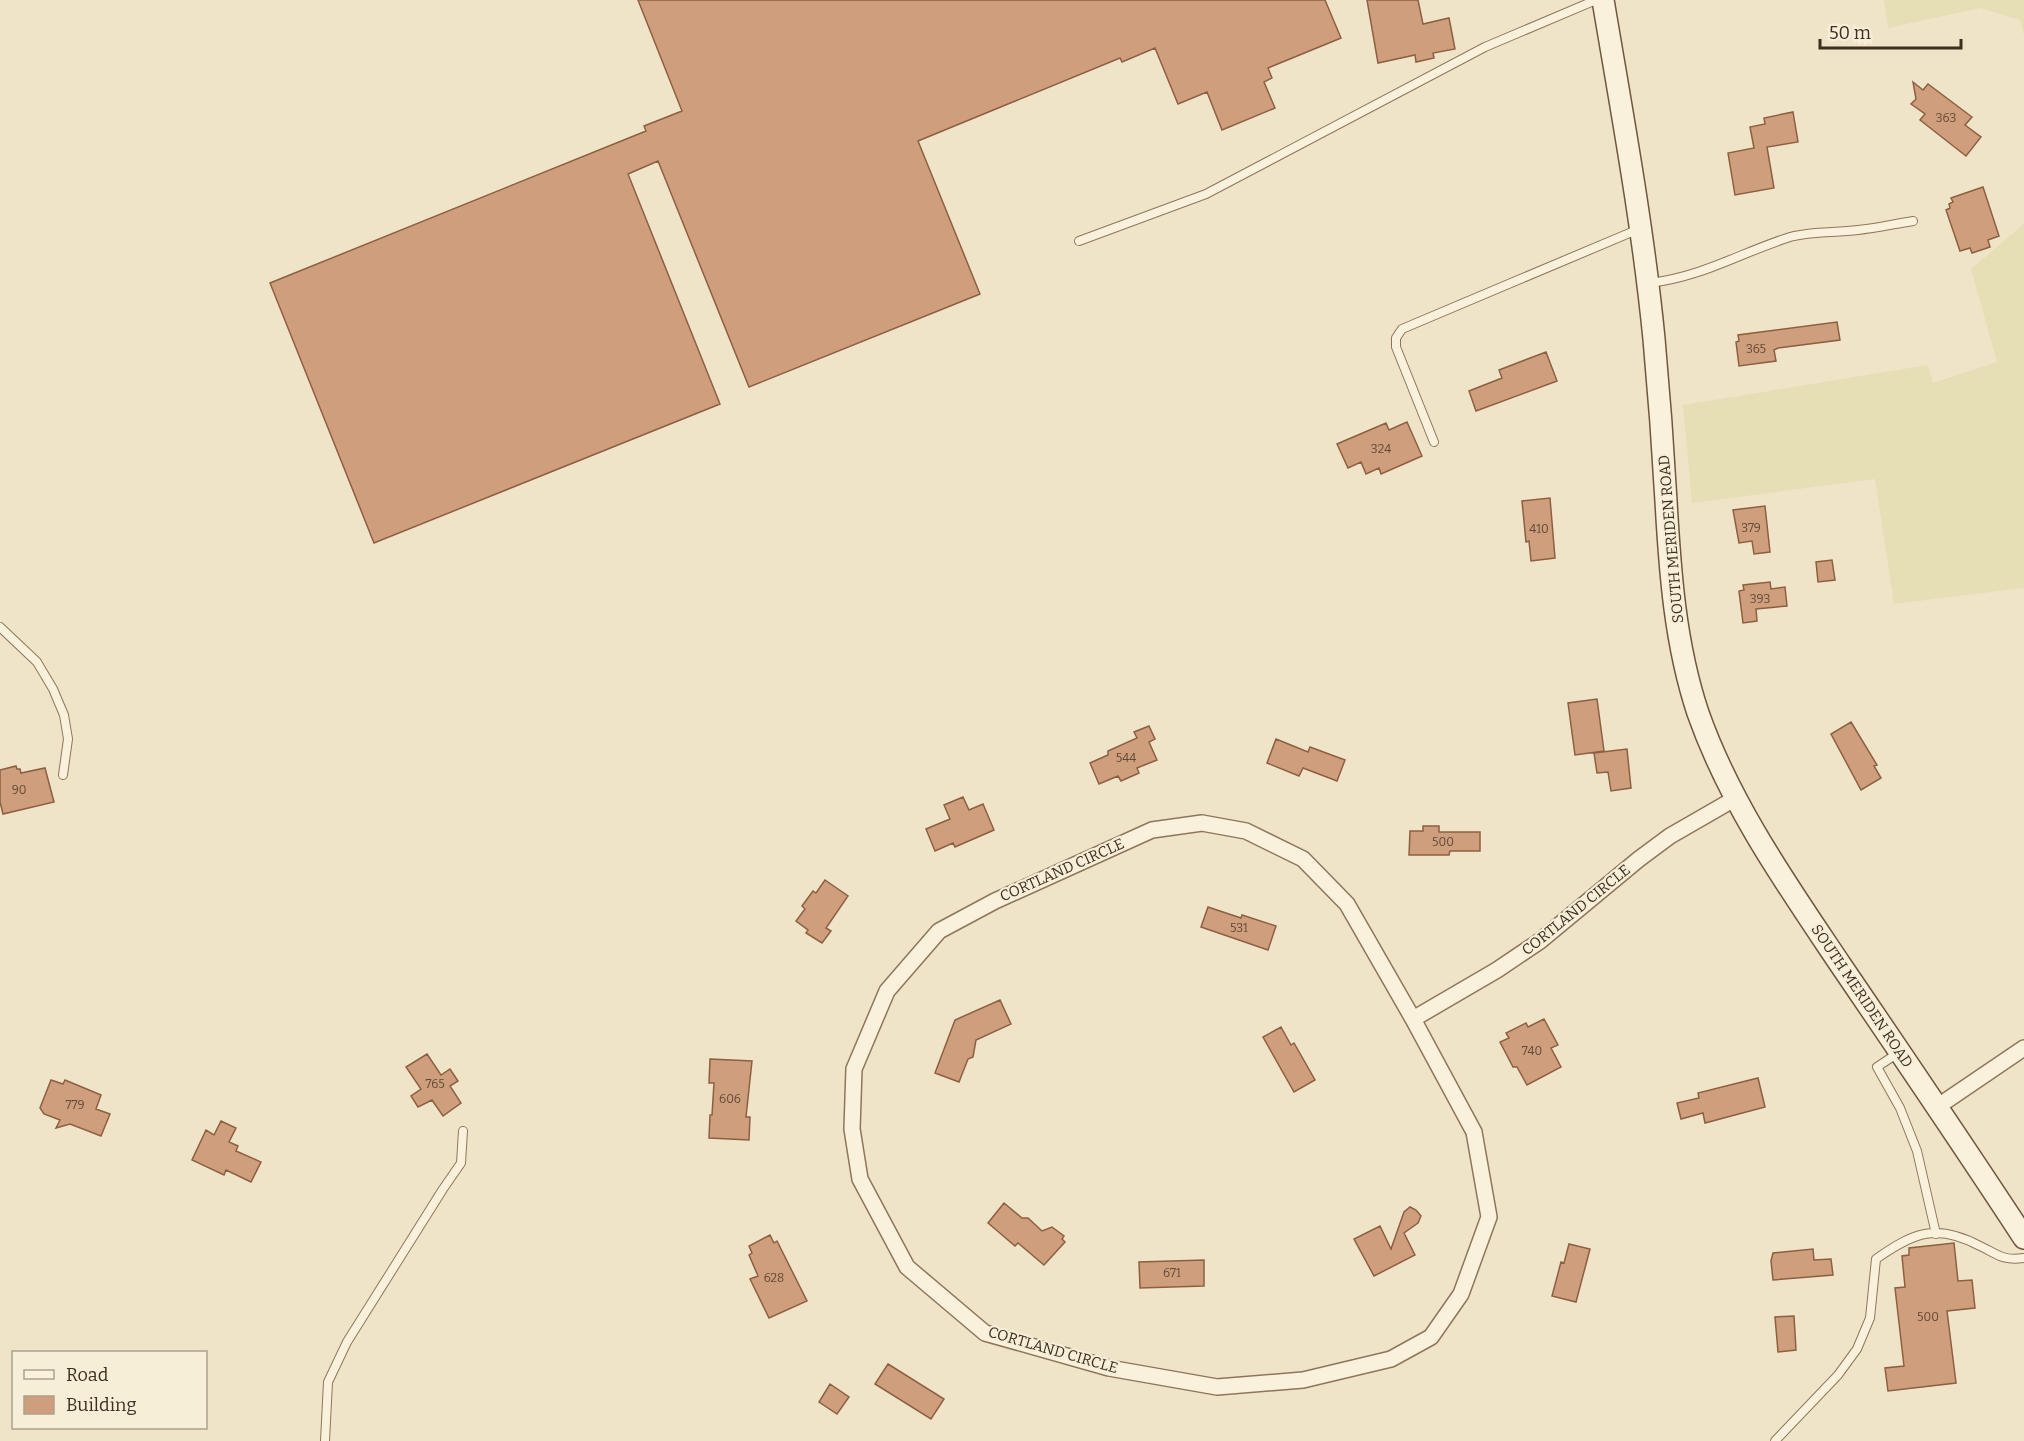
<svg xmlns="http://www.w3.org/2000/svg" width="2024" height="1441" viewBox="0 0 2024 1441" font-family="Bitter,serif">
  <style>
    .farmland { fill: #e6deb5 }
    .building { fill: #cf9f7d; stroke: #8d5f41; stroke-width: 1.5 }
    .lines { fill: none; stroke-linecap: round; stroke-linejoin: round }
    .lane-casing { stroke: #8d765c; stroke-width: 10 }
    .street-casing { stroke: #8d765c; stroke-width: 18 }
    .secondary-casing { stroke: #6f573f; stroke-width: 24 }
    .lane { stroke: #faf1dc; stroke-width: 8 }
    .street { stroke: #faf1dc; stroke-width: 15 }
    .secondary { stroke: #faf1dc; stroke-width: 21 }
    .labels { text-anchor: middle; stroke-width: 4.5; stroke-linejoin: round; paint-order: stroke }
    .number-label { font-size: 12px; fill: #624a37 }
    .street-label { font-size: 15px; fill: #3d2e20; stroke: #f7eed8 }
  </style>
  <rect width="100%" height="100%" fill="#f0e4c8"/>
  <path class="farmland" d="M1884 0H2024V36L2020 20 1980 8 1888 28Z
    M2024 224V588L1894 604 1875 479 1692 503 1683 405 1928 365 1933 383 1997 362 1971 269Z"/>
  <path class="building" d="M638 0H1325L1341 38 1268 68 1272 78 1264 82 1275 108 1222 130 1207 92 1178 104 1155 48 1122 62 1120 58 918 141 980 294 749 387 658 161 628 174 720 404 374 543 270 283 646 131 644 126 682 111Z
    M1367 0H1418L1423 24 1449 18 1455 49 1433 53 1434 58 1416 62 1415 55 1378 63Z
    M1913 82 1923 90 1928 84 1972 117 1965 125 1981 137 1966 156 1920 120 1925 114 1911 104 1916 99Z
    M1793 112 1798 142 1767 147 1774 188 1735 195 1728 153 1754 148 1750 127 1765 124 1764 118Z
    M1983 187 1999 236 1988 240 1990 247 1972 253 1970 248 1960 251 1946 210 1950 208 1949 204 1953 202 1951 198Z
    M1837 322 1840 340 1778 348 1774 350 1776 361 1739 366 1736 342 1739 341 1738 335Z
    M1546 352 1557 381 1476 411 1469 391 1502 378 1499 370Z
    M1407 422 1422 456 1381 474 1379 468 1366 474 1361 462 1348 468 1337 444 1386 423 1389 430Z
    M1550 498 1555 558 1531 561 1529 541 1526 542 1522 501Z
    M1765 506 1770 552 1754 554 1752 541 1739 543 1733 510Z
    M1832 560 1835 580 1818 582 1816 562Z
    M1770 582 1771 589 1785 587 1787 606 1756 609 1757 621 1743 623 1739 591 1744 590 1743 585Z
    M1597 699 1604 751 1575 755 1568 703Z
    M1851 722 1877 765 1874 766 1881 778 1861 790 1831 734Z
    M1149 726 1155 739 1149 742 1157 760 1137 768 1139 773 1121 781 1118 776 1099 784 1090 763 1108 755V751L1137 738 1134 732Z
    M1276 739 1308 752 1310 747 1345 760 1337 781 1303 768 1299 776 1267 763Z
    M1627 749 1631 788 1611 791 1608 772 1597 773 1594 753Z
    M16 766 17 769H20L21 773 45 768 54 802 3 814 0 802V770Z
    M963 797 969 810 983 804 994 830 955 847 953 843 935 851 926 829 950 819 944 805Z
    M1423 826H1439V832H1480V851H1450L1449 855H1409L1410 831H1423Z
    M825 880 848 896 826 928 831 931 822 943 806 933 808 930 796 921 805 909 802 906 813 891 816 893Z
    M1208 907 1241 918 1242 915 1276 926 1268 950 1201 927Z
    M1000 1000 1011 1024 976 1040 973 1057 968 1059 959 1082 935 1073 955 1020Z
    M1544 1019 1558 1045 1551 1048 1561 1067 1527 1085 1517 1067H1513L1500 1042 1509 1038 1506 1033 1526 1023 1528 1027Z
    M1281 1027 1291 1045 1294 1043 1315 1080 1294 1092 1263 1037Z
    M427 1054 441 1075 450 1069 458 1081 450 1086 461 1103 443 1116 432 1100 418 1107 411 1096 421 1089 406 1067Z
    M710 1059 752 1061 746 1117H750L749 1140 709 1138 710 1115H712L714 1083H709Z
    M1758 1078 1765 1107 1705 1123 1703 1113 1681 1119 1677 1103 1699 1098 1698 1093Z
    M51 1080 63 1084 65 1080 101 1095 96 1109 110 1114 101 1136 70 1124 56 1128 60 1120 44 1114 40 1108Z
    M221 1121 236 1128 229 1142 238 1146 236 1151 261 1162 251 1182 226 1170 224 1175 192 1160 206 1130 214 1135Z
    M1004 1203 1022 1218H1028L1042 1231 1052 1227 1064 1236 1062 1239 1065 1242 1044 1265 1018 1243 1015 1246 988 1223Z
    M1410 1207 1416 1210 1421 1216 1418 1223 1404 1233 1415 1255 1374 1276 1354 1239 1380 1226 1391 1249 1404 1212Z
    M770 1235 774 1243 777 1241 807 1301 769 1318 750 1279 758 1276 749 1255 752 1253 749 1246Z
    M1954 1243 1958 1281 1972 1280 1975 1308 1947 1311 1956 1383 1888 1391 1885 1368 1904 1366 1895 1288 1905 1287 1902 1256 1909 1255V1248Z
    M1569 1244 1590 1249 1576 1302 1552 1296 1561 1262 1564 1263Z
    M1813 1249 1814 1260 1831 1259 1833 1275 1773 1280 1771 1261 1773 1253Z
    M1204 1260V1286L1140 1288 1139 1262Z
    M1794 1316 1796 1350 1778 1352 1775 1317Z
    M888 1364 944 1399 931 1419 875 1384Z
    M830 1384 849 1397 837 1414 819 1402Z"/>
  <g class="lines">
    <defs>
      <path id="lane" d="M1079 241 1206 194 1485 47 1596 0
        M1650 283C1704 276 1740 253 1790 237 1812 231 1836 233 1858 230 1876 228 1894 224 1913 221
        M1434 442 1396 347V338L1402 329 1639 229
        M0 627 37 662 53 689 64 715 68 739 63 775
        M1898 1053 1877 1067 1900 1108 1917 1151 1936 1234
        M325 1441 328 1382 347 1342 443 1189 461 1163 463 1131
        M1775 1441 1838 1375 1857 1349 1870 1318 1876 1259C1914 1232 1937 1223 1980 1246 1999 1255 2003 1261 2024 1258"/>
      <path id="street" d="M1202 823 1246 831 1303 859 1347 904 1413 1019 1474 1132 1489 1217 1461 1294 1431 1337 1391 1359 1303 1380 1217 1387 1109 1368 985 1333 907 1267 860 1179 852 1129 854 1069 887 991 939 931 995 901 1152 830Z
        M1413 1019 1497 970 1540 941 1639 859 1670 836 1736 798
        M1937 1107 2024 1048"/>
      <path id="secondary" d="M1603 0C1622 113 1643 226 1654 339 1659 393 1663 447 1666 501 1670 572 1675 644 1698 713 1730 804 1787 885 1840 964 1902 1055 1964 1146 2024 1238"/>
    </defs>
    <use href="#lane" class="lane-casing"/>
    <use href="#street" class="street-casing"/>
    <use href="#secondary" class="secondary-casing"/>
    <use href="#lane" class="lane"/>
    <use href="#street" class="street"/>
    <use href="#secondary" class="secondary"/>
  </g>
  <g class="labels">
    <g class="number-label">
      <text x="1946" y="122">363</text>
      <text x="1756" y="353">365</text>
      <text x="1381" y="453">324</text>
      <text x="1751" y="532">379</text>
      <text x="1539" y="533">410</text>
      <text x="1760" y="603">393</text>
      <text x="1126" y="762">544</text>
      <text x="19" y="794">90</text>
      <text x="1443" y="846">500</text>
      <text x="1239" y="932">531</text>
      <text x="1532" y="1055">740</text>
      <text x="435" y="1088">765</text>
      <text x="730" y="1103">606</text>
      <text x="75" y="1109">779</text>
      <text x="1172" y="1277">671</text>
      <text x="774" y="1282">628</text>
      <text x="1928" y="1321">500</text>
    </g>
    <g class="street-label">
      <text transform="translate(1671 539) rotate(-95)" y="5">SOUTH MERIDEN ROAD</text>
      <text transform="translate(1062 870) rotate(-24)" y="5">CORTLAND CIRCLE</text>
      <text transform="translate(1576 910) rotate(-39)" y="5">CORTLAND CIRCLE</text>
      <text transform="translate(1862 996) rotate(56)" y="5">SOUTH MERIDEN ROAD</text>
      <text transform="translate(1053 1350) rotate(16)" y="5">CORTLAND CIRCLE</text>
    </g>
  </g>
  <rect x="12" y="1351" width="195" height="78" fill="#f7eed8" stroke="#ada18e" stroke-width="1.5"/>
  <rect x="24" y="1370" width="30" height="9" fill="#faf1dc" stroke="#ada18e" stroke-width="1.5"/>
  <text x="66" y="1381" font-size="18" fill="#3d2e20">Road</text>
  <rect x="24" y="1396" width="30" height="18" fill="#cf9f7d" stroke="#ada18e" stroke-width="1.5"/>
  <text x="66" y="1411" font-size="18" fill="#3d2e20">Building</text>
  <path d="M1820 39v9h141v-9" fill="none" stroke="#3d2e20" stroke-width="3"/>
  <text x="1829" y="39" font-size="18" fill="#3d2e20" stroke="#f7eed8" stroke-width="4.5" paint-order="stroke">50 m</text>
</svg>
